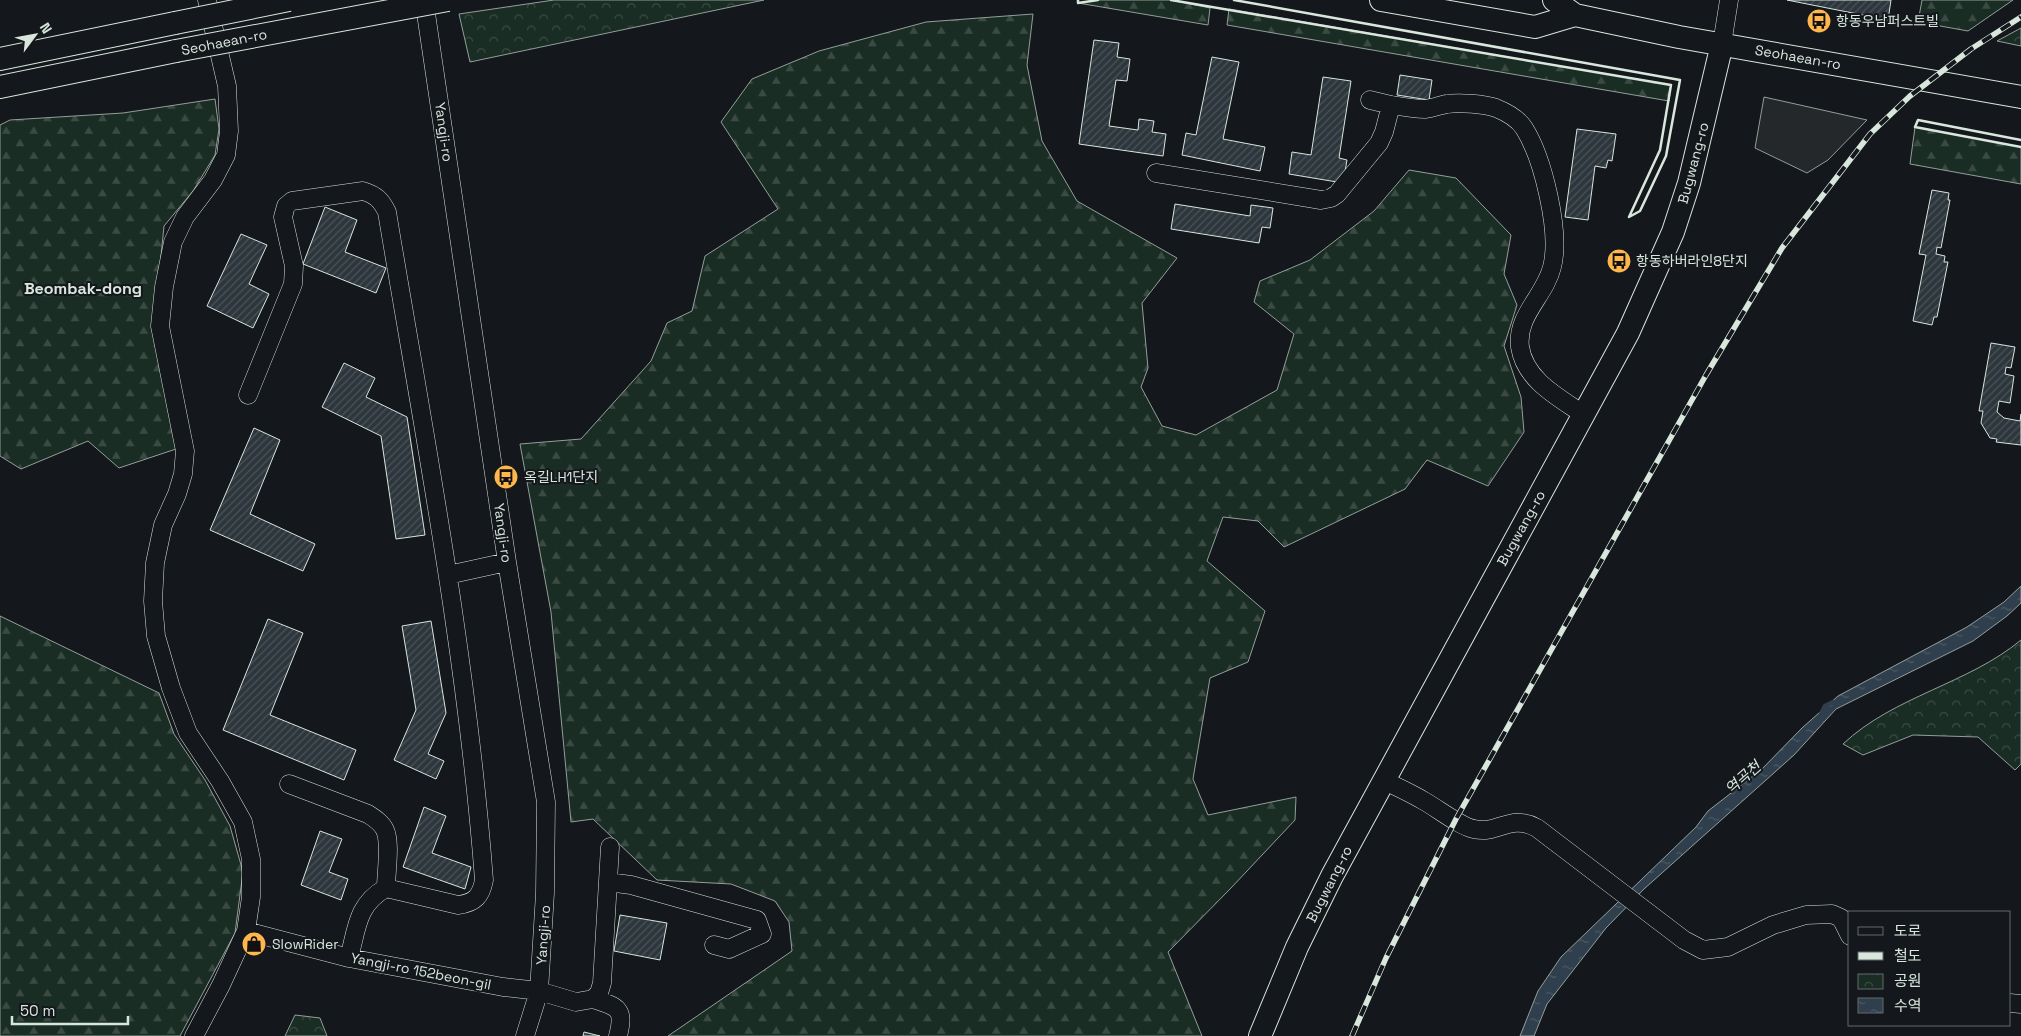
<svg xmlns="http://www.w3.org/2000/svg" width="2021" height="1036" viewBox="0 0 2021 1036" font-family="'Space Grotesk','Noto Sans KR',sans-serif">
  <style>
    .forest { fill: url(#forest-firs); stroke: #939e99 }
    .park { fill: url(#park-crowns); stroke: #939e99 }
    .parking { fill: #24282b; stroke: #939e99 }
    .water { fill: url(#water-ripples); stroke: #939e99 }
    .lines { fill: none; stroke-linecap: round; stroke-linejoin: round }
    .stream { stroke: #2f3f4d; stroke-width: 4.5 }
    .building { fill: url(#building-hatch); stroke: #d8e6dc }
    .minor-casing { stroke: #d8e6dc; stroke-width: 19 }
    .major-casing { stroke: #d8e6dc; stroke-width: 24 }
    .minor { stroke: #14181c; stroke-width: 18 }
    .major { stroke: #14181c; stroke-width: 22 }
    .rail-casing { stroke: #d8e6dc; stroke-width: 5.5 }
    .rail { stroke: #14181c; stroke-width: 4; stroke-dasharray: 11; stroke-linecap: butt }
    .major-bridge-casing { stroke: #d8e6dc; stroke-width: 24; stroke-linecap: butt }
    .major-bridge { stroke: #14181c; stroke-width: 22 }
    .wall { stroke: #d8e6dc; stroke-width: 2.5 }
    .labels { text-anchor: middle; stroke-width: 4; stroke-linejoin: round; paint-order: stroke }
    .poi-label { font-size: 14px; fill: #d8e6dc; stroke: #14181c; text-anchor: start }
    .street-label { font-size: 14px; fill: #d8e6dc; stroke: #14181c }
    .water-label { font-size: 15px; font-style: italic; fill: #d8e6dc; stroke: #14181c }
    .quarter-label { font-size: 16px; font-weight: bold; fill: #d8e6dc; stroke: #14181c }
  </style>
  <defs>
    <pattern id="forest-firs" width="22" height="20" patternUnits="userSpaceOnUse" patternTransform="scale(1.25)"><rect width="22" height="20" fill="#1a2d24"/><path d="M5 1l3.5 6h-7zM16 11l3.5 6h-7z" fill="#3b4b43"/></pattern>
    <pattern id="park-crowns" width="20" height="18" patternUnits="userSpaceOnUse" patternTransform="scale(1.25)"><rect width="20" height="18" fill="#1a2d24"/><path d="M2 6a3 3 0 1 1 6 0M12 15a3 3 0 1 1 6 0" fill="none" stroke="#3b4b43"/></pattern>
    <pattern id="water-ripples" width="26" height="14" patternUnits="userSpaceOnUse" patternTransform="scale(1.25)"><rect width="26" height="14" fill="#2f3f4d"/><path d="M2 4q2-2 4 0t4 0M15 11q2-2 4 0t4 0" fill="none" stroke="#4c5b66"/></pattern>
    <pattern id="building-hatch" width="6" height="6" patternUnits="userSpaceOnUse" patternTransform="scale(1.25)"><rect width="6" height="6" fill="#2c363c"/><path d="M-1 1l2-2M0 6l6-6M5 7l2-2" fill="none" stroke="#4a5358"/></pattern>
  </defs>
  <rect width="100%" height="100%" fill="#14181c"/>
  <path class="forest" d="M1098 0H1171L1210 8 1208 25 1078 3Z
    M1922 0H2013L1968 31 1918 22Z
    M1229 9 1671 85 1669 101 1227 25Z
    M1033 14 1027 65 1042 141 1077 201 1177 258 1142 303 1148 368 1141 387 1162 426 1196 435 1277 390 1294 334 1254 302 1260 281 1310 260 1374 211 1409 170 1456 178 1511 235 1504 274 1517 305 1504 346 1521 397 1524 432 1488 486 1427 460 1405 489 1284 547 1258 521 1223 517 1207 561 1265 611 1248 662 1210 678 1193 779 1208 815 1296 797 1295 820 1231 888 1168 952 1202 1036H668L792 951 789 922 775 901 731 884 657 880 593 819 571 822 551 612 520 444 581 439 651 361 667 323 692 311 705 256 778 209 721 122 752 79 819 51 926 22Z
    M215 99 219 129 215 155 193 191 164 226 154 325 176 449 119 468 88 441 21 469 0 456V125L10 120 123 113Z
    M1915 127 2021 147V184L1910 164Z
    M0 616 159 693 174 734 205 780 230 826 243 872 235 933 180 1036H0Z"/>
  <path class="park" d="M554 0H764L470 62 459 14Z
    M2021 28V46L1997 41Z
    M2021 640V764L2015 770 1978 737 1913 735 1863 755 1843 744C1894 696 1968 684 2021 640Z
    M295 1015 320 1018 327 1036H285Z"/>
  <path class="parking" d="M1764 97 1867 120 1828 160 1807 173 1755 148Z"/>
  <path class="water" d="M2021 586V603L2007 616 1973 641 1836 709 1794 755 1644 889 1606 928 1547 1004 1534 1036H1520L1538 991 1561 957 1696 827 1708 811 1762 769 1802 728 1838 696 1967 627 2004 602Z"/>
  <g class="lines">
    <path class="stream" d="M1821 714 1825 706 1833 702"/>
  </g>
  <path class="building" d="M1787 0H1891L1888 20Z
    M1094 40 1119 43 1117 57 1130 59 1127 81 1116 80 1109 126 1138 130 1139 119 1154 121 1152 132 1166 134 1163 156 1079 144Z
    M1212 57 1239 62 1223 139 1265 147 1260 171 1182 155 1186 133 1196 135Z
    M1400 75 1432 80 1429 100 1397 95Z
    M1323 77 1351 81 1339 158 1347 160 1343 183 1289 174 1292 152 1311 155Z
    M1577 129 1616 134 1612 161 1608 160 1606 168 1595 166 1588 220 1565 217Z
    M1932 190 1949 193 1948 200H1950L1941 248 1937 247 1936 254 1945 256 1944 262H1948L1937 317H1934L1932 325 1913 321 1926 255 1919 254Z
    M1175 204 1250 216 1251 205 1273 208 1270 228 1262 227 1259 243 1171 229Z
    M325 207 357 220 345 252 386 268 376 293 303 264Z
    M241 234 267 245 249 284 269 294 253 328 207 306Z
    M1991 343 2015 347 2011 368 2006 367 2005 374 2014 376 2010 403 1999 401 1997 412 2004 418 2020 421 2021 414V445L1996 442 1997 439 1990 438 1981 423 1983 411H1979Z
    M344 363 375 378 366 397 407 417 425 535 396 539 381 436 322 407Z
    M254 428 280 440 250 514 315 544 303 571 210 530Z
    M268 619 303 633 270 715 356 750 344 780 223 730Z
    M431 621 446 713 428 754 444 761 436 779 394 760 416 710 402 626Z
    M424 807 446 816 432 853 471 867 465 889 403 867Z
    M320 831 342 839 329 872 348 879 341 900 301 885Z
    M620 915 667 923 660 960 614 951Z
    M584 1032 600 1036H583Z"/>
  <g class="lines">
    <defs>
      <path id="minor" d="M424 0 507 562 546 802 545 893 539 991 525 1036
        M1722 44 1729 0
        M1370 100 1391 105
        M1156 173 1321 200 1331 198 1337 194 1379 143 1384 132 1391 105C1403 107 1414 109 1425 109 1433 108 1440 105 1447 104 1459 102 1485 104 1496 108 1506 112 1518 119 1524 128 1543 158 1561 232 1552 267 1545 296 1516 315 1520 347 1525 380 1558 397 1583 414
        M248 395 293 284 294 266 283 217 286 206 292 201 363 191C376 195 381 200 387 212 424 434 467 655 484 880 481 896 475 903 458 905L386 888
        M448 575 507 562
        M1383 780C1397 787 1411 793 1424 801 1437 808 1461 827 1474 829 1499 835 1509 813 1537 828L1684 940 1703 950 1728 947 1773 925 1806 915 1832 914 1841 918 1850 936
        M289 784 368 814C374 818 382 823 385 830 391 843 386 873 386 888 357 904 357 928 349 958
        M608 882 631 885 757 920 762 934 729 949 714 945
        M246 931 349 958 503 987 539 991 576 1002 593 999 599 993 602 983 610 847
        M593 999C618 1007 625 1008 618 1036
        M2010 1003 2021 1004
        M194 1036 221 985 246 931 251 897V859L243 822 220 781 188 733 171 688 156 636 153 601 155 563 163 525 177 494 183 474 185 451 160 326 164 287 173 242 185 217 213 180 226 155 229 131 227 86 207 0"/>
      <path id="major" d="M1381 0 1535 27 1575 15
        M1554 0 1575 15 1679 37 2021 97
        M0 59 175 23
        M0 87 176 51
        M1260 1036 1297 947 1332 876 1628 333 1673 232 1689 183 1722 44"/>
    </defs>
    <use href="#minor" class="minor-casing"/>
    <use href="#major" class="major-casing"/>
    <use href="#minor" class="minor"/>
    <use href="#major" class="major"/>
    <defs>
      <path id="rail" d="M1352 1036 1386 958 1456 819 1706 375 1782 248 1870 134 1910 96 1971 49 2021 17"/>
    </defs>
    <use href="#rail" class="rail-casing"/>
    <use href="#rail" class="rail"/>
    <defs>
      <path id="major-bridge" d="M175 23 289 0
        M176 51 448 0"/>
    </defs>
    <use href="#major-bridge" class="major-bridge-casing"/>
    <use href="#major-bridge" class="major-bridge"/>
    <path class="wall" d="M1078 0V3L1098 0
      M1171 0 1671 85 1660 150 1629 217 1640 211 1666 156 1680 80 1234 0
      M2021 140 1918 120 1915 127 2021 147"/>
  </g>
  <defs>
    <symbol id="bus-disc" viewBox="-11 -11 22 22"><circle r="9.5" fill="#ffb74d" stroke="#14181c"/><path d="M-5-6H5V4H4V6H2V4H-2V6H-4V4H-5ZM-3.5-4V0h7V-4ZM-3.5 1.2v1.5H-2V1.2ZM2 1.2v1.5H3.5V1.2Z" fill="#111"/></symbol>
    <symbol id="shop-disc" viewBox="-11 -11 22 22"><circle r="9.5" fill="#ffb74d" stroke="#14181c"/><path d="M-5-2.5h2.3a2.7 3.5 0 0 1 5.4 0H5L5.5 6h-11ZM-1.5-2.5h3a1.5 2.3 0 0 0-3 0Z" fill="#111"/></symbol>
  </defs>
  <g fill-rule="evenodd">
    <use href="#bus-disc" x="1805" y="7" width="28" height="28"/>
    <use href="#bus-disc" x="1605" y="247" width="28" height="28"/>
    <use href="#bus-disc" x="492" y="463" width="28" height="28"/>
    <use href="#shop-disc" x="240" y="930" width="28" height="28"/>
  </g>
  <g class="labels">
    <g class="poi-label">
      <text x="1836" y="26">항동우남퍼스트빌</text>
      <text x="1636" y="266">항동하버라인8단지</text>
      <text x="524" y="482">옥길LH1단지</text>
      <text x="272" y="949">SlowRider</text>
    </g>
    <g class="street-label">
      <text transform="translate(224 42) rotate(-11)" y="5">Seohaean-ro</text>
      <text transform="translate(1798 57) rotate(10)" y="5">Seohaean-ro</text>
      <text transform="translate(444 132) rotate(82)" y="5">Yangji-ro</text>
      <text transform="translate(1693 163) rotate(-75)" y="5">Bugwang-ro</text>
      <text transform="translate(1521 528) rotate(-61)" y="5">Bugwang-ro</text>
      <text transform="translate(503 533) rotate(82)" y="5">Yangji-ro</text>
      <text transform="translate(1329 884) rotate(-63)" y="5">Bugwang-ro</text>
      <text transform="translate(543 935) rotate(-86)" y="5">Yangji-ro</text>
      <text transform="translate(421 971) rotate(11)" y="5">Yangji-ro 152beon-gil</text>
    </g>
    <g class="water-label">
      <text transform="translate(1743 778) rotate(-41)" y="5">역곡천</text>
    </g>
    <g class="quarter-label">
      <text x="83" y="294">Beombak-dong</text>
    </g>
  </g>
  <rect x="1848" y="911" width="162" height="115" fill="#14181c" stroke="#626a69"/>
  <rect x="1858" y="927" width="25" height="8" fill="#14181c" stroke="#626a69"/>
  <text x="1894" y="936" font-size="15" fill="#d8e6dc">도로</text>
  <rect x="1858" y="952" width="25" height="8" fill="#d8e6dc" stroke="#626a69"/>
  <text x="1894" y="961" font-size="15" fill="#d8e6dc">철도</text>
  <rect x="1858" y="974" width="25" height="15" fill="url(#park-crowns)" stroke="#626a69"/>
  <text x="1894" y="986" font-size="15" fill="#d8e6dc">공원</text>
  <rect x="1858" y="998" width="25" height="15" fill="url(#water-ripples)" stroke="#626a69"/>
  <text x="1894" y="1011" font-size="15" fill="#d8e6dc">수역</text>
  <g transform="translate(35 35) rotate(58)" stroke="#14181c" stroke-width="4" paint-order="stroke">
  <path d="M0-4L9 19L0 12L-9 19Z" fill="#d8e6dc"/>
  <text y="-8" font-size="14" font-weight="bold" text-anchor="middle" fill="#d8e6dc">N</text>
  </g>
  <path d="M12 1016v8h116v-8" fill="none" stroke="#d8e6dc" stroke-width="2.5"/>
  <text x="20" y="1016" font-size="15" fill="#d8e6dc" stroke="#14181c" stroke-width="4" paint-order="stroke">50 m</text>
</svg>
